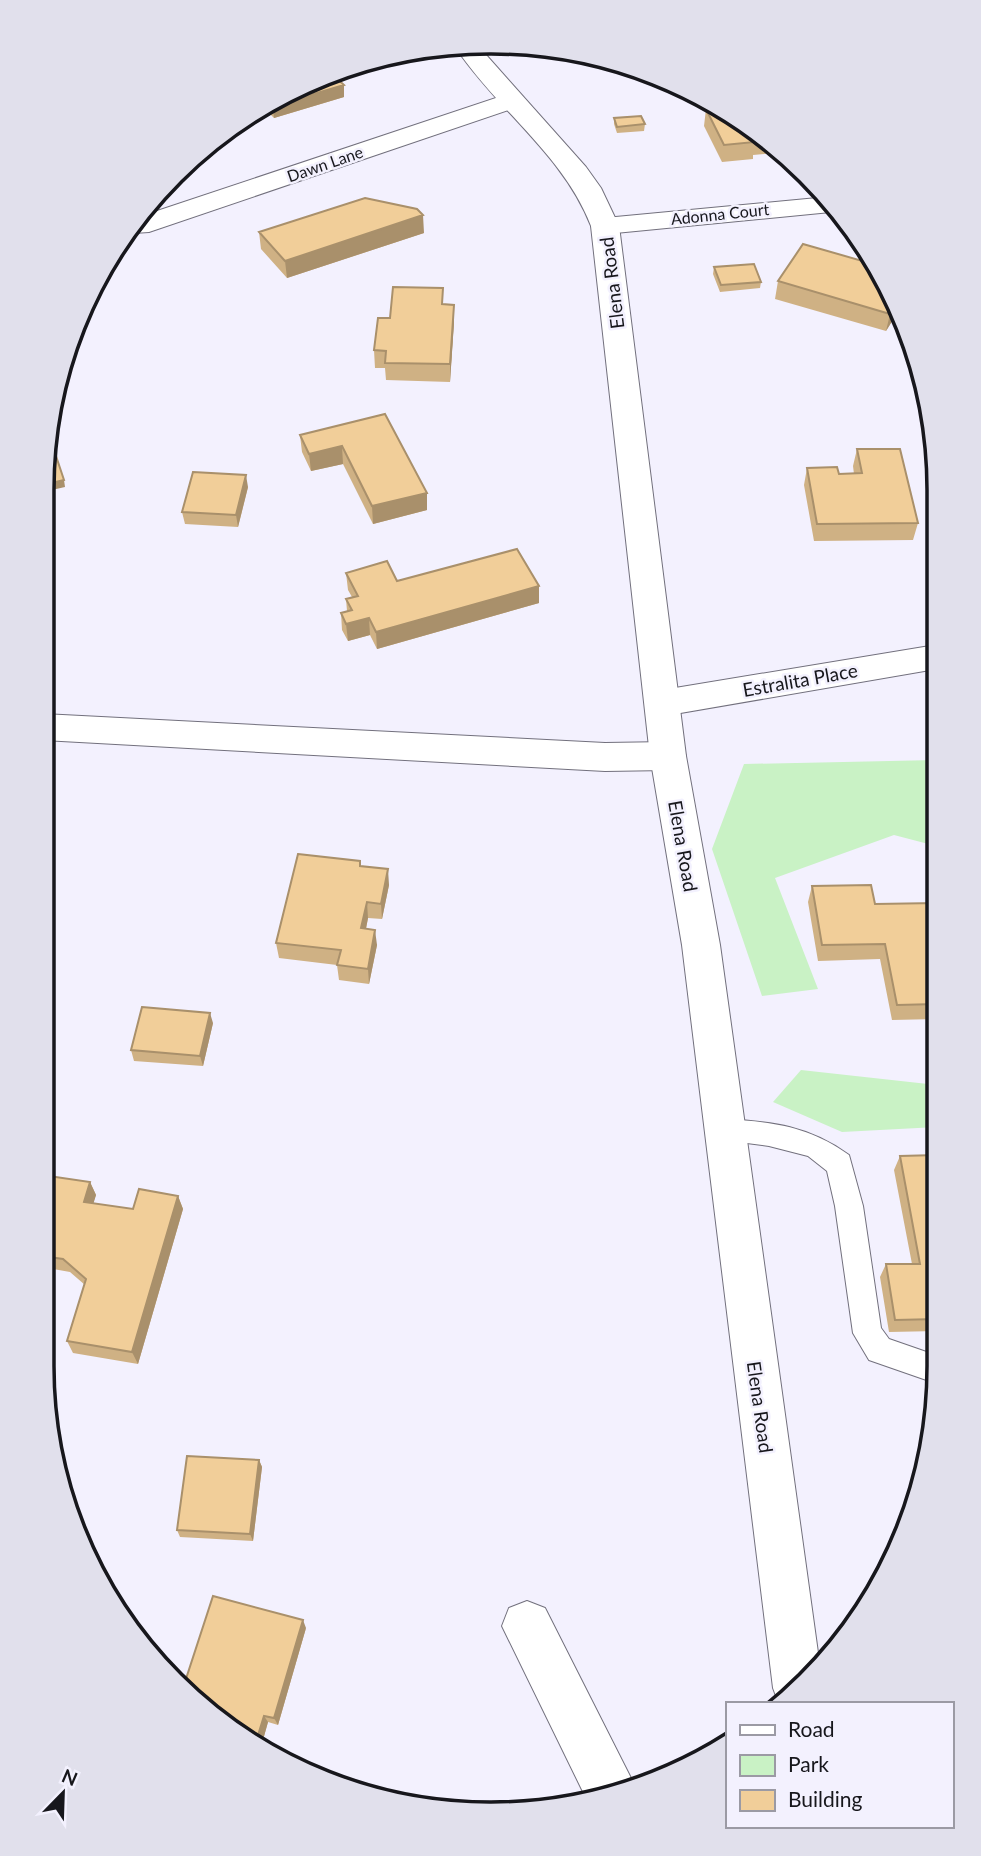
<svg xmlns="http://www.w3.org/2000/svg" width="981" height="1856" viewBox="0 0 981 1856" font-family="Lato,sans-serif">
  <style>
    .green { fill: #c9f2c5 }
    .lines { fill: none; stroke-linecap: round; stroke-linejoin: round }
    .service-casing { stroke: #72707d; stroke-width: 2 }
    .minor-casing { stroke: #72707d; stroke-width: 2 }
    .tertiary-casing { stroke: #72707d; stroke-width: 2 }
    .service { fill: #fff; fill-rule: evenodd }
    .minor { fill: #fff; fill-rule: evenodd }
    .tertiary { fill: #fff; fill-rule: evenodd }
    .wall { fill: #cfb184 }
    .shaded-wall { fill: #a9906b }
    .building { fill: #f1ce99; stroke: #a9906b; stroke-width: 2 }
    .labels { text-anchor: middle; stroke-width: 5; stroke-linejoin: round; paint-order: stroke }
    .far-street-label { font-size: 16px; fill: #17171c; stroke: #f3f1fe }
    .street-label { font-size: 19px; fill: #17171c; stroke: #f3f1fe }
    .rim { fill: none; stroke: #17171c; stroke-width: 3.5 }
  </style>
  <rect width="100%" height="100%" fill="#f3f1fe"/>
  <path class="green" d="M936 760V846L894 835 775 878 818 989 762 996 712 849 744 764Z
    M801 1070 937 1085V1127L842 1132 773 1102Z"/>
  <g class="lines">
    <defs>
      <path id="service" d="M725 1119C773 1122 809 1126 849 1155L863 1206 881 1328 889 1339 938 1356V1384L869 1360 853 1333 835 1206 827 1171 808 1156 769 1146 716 1139 712 1131 716 1123Z"/>
      <path id="minor" d="M511 93 520 96 524 101 520 106 149 232 134 233 148 214Z
        M828 197 841 211 605 234 595 232 591 226 595 220 605 218Z
        M936 645V669L663 716 651 712 646 703 651 694 663 690Z
        M43 714 605 743 668 742 681 746 686 756 681 766 668 770 605 771 43 740Z
        M527 1601 545 1608 635 1786 586 1798 502 1626 509 1608Z"/>
      <path id="tertiary" d="M480 48 586 167 601 188 619 226 686 756 720 945 819 1660 784 1704H779L773 1688 682 945 650 756 591 226C564 156 500 112 458 51Z"/>
    </defs>
    <use href="#service" class="service-casing"/>
    <use href="#minor" class="minor-casing"/>
    <use href="#tertiary" class="tertiary-casing"/>
    <use href="#service" class="service"/>
    <use href="#minor" class="minor"/>
    <use href="#tertiary" class="tertiary"/>
  </g>
  <path class="wall" d="M332 74 344 97 274 118 267 111Z
    M718 107 784 152 753 155V159L722 162 704 126 706 109Z
    M614 118 645 124 644 131 617 133 614 124Z
    M259 232 424 233 287 278 261 249Z
    M714 267 761 282 760 288 720 292 713 274Z
    M778 281 899 310 886 331 775 299Z
    M443 304 454 322 450 382 386 380 385 368H375L374 350 390 318Z
    M385 414 427 493V510L373 524 343 464 311 471 302 452 300 435Z
    M857 449 918 523 913 540 814 541 804 485 807 468 839 474H854L853 466Z
    M248 487 238 527 185 524 182 512Z
    M346 573 397 581 539 603 377 649 370 635 348 641 342 630 341 613 347 611 346 599 352 597 348 590Z
    M360 861 361 866 389 885 382 919 368 918 366 929 377 945 369 984 339 980 337 965 279 958 276 943Z
    M812 886 875 904 937 903V1019L892 1020 880 959 818 961 808 902Z
    M213 1023 203 1066 134 1061 131 1050Z
    M937 1155 938 1331 889 1332 880 1277 886 1264H912L894 1170 900 1156Z
    M42 1175 90 1182 96 1195 93 1203 133 1209 178 1196 183 1209 138 1364 73 1353 67 1341 85 1285 70 1272 42 1267Z
    M259 1460 262 1467 253 1541 180 1537 177 1530Z
    M306 1628 278 1725 268 1722 261 1747 242 1739Z"/>
  <path class="shaded-wall" d="M344 85V97L274 118 273 108 280 104Z
    M423 215 424 233 287 278 285 261Z
    M896 304 899 310 886 331 890 314Z
    M454 305V322L450 382V364Z
    M342 446 343 464 311 471 309 454Z
    M246 475 248 487 238 527 236 515Z
    M64 480 65 487 43 492V485Z
    M427 493V510L373 524 372 506Z
    M48 509 53 526 43 540V517Z
    M43 544 47 560 43 566Z
    M539 586V603L377 649 376 632Z
    M369 618 370 635 348 641 346 624Z
    M388 869 389 885 382 919 381 904Z
    M367 902 368 918 363 943 361 928Z
    M375 930 377 945 369 984 368 969Z
    M210 1013 213 1023 203 1066 200 1056Z
    M90 1182 96 1195 90 1215 84 1202Z
    M178 1196 183 1209 138 1364 132 1352Z
    M259 1460 262 1467 253 1541 250 1534Z
    M303 1620 306 1628 278 1725 274 1718Z
    M264 1716 268 1722 261 1747 255 1745Z"/>
  <path class="building" d="M332 74 344 85 280 104Z
    M718 107 762 137 753 138 755 142 724 145 706 109Z
    M641 116 645 124 617 127 614 118Z
    M365 198 417 209 423 215 285 261 259 232Z
    M803 244 873 264 896 304 890 314 778 281Z
    M754 264 761 282 721 285 714 267Z
    M393 287 443 288 442 304 454 305 450 364 385 363 386 351 374 350 378 318H390Z
    M385 414 427 493 372 506 342 446 309 454 300 435Z
    M857 449H900L918 523 817 524 807 468 837 467 839 474 862 473Z
    M56 456 64 480 43 485 44 459Z
    M193 472 246 475 236 515 182 512Z
    M43 508 48 509 43 517Z
    M517 549 539 586 376 632 369 618 346 624 341 613 352 610 346 599 358 596 346 573 387 561 397 581Z
    M298 854 360 861V866L388 869 381 904 367 902 361 928 375 930 368 969 337 965 341 950 276 943Z
    M871 885 875 904 937 903V1004L897 1005 885 944 822 945 812 886Z
    M142 1007 210 1013 200 1056 131 1050Z
    M937 1155 938 1319 895 1320 886 1264H920L900 1156Z
    M42 1175 90 1182 84 1202 133 1209 139 1189 178 1196 132 1352 67 1341 86 1279 63 1259 42 1256Z
    M187 1456 259 1460 250 1534 177 1530Z
    M213 1596 303 1620 274 1718 264 1716 255 1745 242 1739 184 1685Z"/>
  <g class="labels">
    <g class="far-street-label">
      <text transform="translate(325 164) rotate(-19)" y="6">Dawn Lane</text>
      <text transform="translate(720 214) rotate(-6)" y="6">Adonna Court</text>
    </g>
    <g class="street-label">
      <text transform="translate(612 283) rotate(-97)" y="7">Elena Road</text>
      <text transform="translate(800 680) rotate(-10)" y="7">Estralita Place</text>
      <text transform="translate(683 846) rotate(80)" y="7">Elena Road</text>
      <text transform="translate(760 1407) rotate(82)" y="7">Elena Road</text>
    </g>
  </g>
  <path d="M0 0H981V1856H0ZM490 54H491A436 436 0 0 1 927 490V1366A436 436 0 0 1 491 1802H490A436 436 0 0 1 54 1366V490A436 436 0 0 1 490 54Z" fill="#e1e0ec" fill-rule="evenodd"/>
  <path class="rim" d="M490 54H491A436 436 0 0 1 927 490V1366A436 436 0 0 1 491 1802H490A436 436 0 0 1 54 1366V490A436 436 0 0 1 490 54Z"/>
  <rect x="726" y="1702" width="228" height="126" fill="#f3f1fe" stroke="#9b9aa4" stroke-width="2"/>
  <rect x="740" y="1725" width="35" height="10" fill="#ffffff" stroke="#9b9aa4" stroke-width="2"/>
  <text x="788" y="1737" font-size="21" fill="#17171c">Road</text>
  <rect x="740" y="1755" width="35" height="21" fill="#c9f2c5" stroke="#9b9aa4" stroke-width="2"/>
  <text x="788" y="1772" font-size="21" fill="#17171c">Park</text>
  <rect x="740" y="1790" width="35" height="21" fill="#f1ce99" stroke="#9b9aa4" stroke-width="2"/>
  <text x="788" y="1807" font-size="21" fill="#17171c">Building</text>
  <g transform="translate(63 1793) rotate(23)" stroke="#f3f1fe" stroke-width="5" paint-order="stroke">
  <path d="M0-5L12 26L0 18L-12 26Z" fill="#17171c"/>
  <text y="-10" font-size="19" font-weight="bold" text-anchor="middle" fill="#17171c">N</text>
  </g>
</svg>
